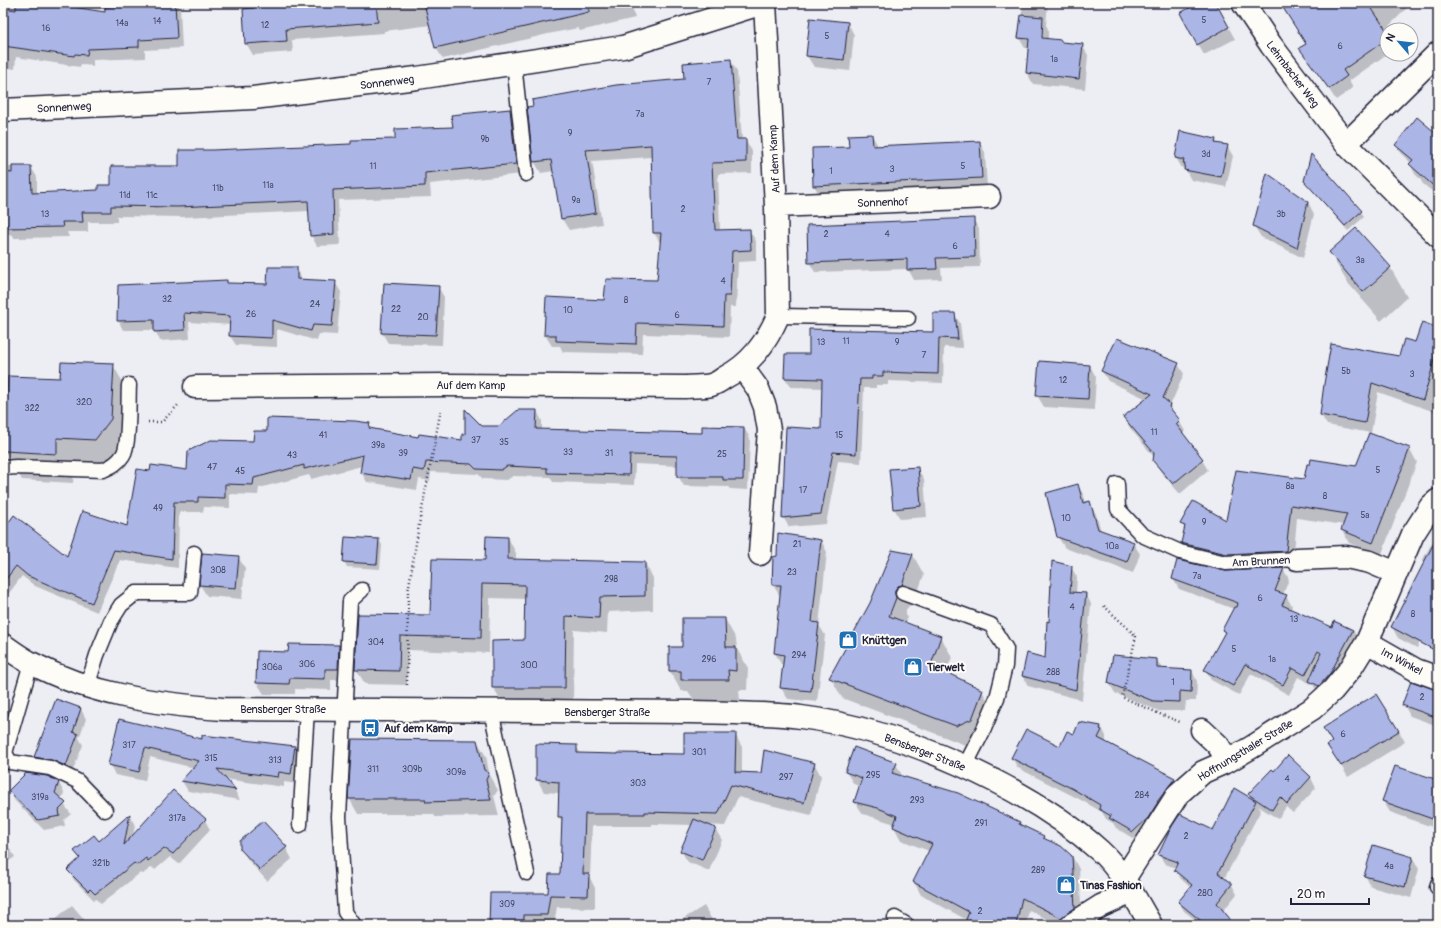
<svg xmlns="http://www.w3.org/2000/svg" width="1441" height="928" viewBox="0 0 1441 928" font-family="Pangolin,sans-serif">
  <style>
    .shadow { fill: #0003 }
    .building { fill: #acb6e6; stroke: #22223b }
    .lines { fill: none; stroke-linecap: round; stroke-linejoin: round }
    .lane-casing { stroke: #22223b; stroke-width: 17 }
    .street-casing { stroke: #22223b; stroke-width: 25 }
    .secondary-casing { stroke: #22223b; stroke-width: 25 }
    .path { stroke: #22223b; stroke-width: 2.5; stroke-dasharray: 1 3; stroke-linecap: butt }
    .lane { stroke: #fdfcf7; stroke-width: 14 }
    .street { stroke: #fdfcf7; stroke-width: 22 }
    .secondary { stroke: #fdfcf7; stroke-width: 22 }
    .labels { text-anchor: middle; stroke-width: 4; stroke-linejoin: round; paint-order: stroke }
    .number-label { font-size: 9px; fill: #444766 }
    .street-label { font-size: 11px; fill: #22223b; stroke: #fdfcf7 }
    .poi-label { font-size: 11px; font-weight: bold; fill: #22223b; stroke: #fdfcf7; text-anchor: start }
  </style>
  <rect width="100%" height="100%" fill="#edeef4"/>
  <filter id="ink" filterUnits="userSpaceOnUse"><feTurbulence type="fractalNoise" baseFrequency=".025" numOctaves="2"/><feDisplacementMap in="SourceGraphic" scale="8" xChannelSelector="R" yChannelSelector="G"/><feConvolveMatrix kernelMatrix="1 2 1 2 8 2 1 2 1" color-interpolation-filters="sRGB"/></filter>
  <g filter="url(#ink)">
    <path class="shadow" d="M17 3H40L106 13 139 6 138 3H177L180 8 182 48 145 50V58L93 60V66L81 64 80 67 16 57 15 69 3 67V9L17 11Z
      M243 3H631L635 18 580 31 578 28 548 34 443 59 436 48 431 25 384 31V33L292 40 293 52 253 55 246 43Z
      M688 3H701L690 7Z
      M1023 3H1048L1046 25 1048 29V40L1061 41 1062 43 1082 45 1088 55 1085 89 1033 84 1027 73 1029 48H1025L1019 38Z
      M1200 3H1215L1235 39 1204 55 1198 44Z
      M1280 3H1327L1341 25 1372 3H1412L1385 30 1387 33V54L1349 81 1353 88 1336 100 1301 48 1307 44Z
      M848 23 854 35 850 71 814 67 807 56Z
      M730 60 737 71 742 140H745L752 151V173L718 174 720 231 749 230 756 241V261L738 262 736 307H730L729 337 643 334 642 354 563 352 560 346H552L545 335 605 301 658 281 661 244 654 233 652 157 592 161 602 224 569 230 562 219 554 171 541 173 534 161 685 80Z
      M510 110 516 120 522 174 430 184 431 197 338 200 340 245 317 246 311 235 309 211 184 217 117 216V222H88V232H67L69 237 14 238 13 235 3 234V165L4 167H31L37 177V194L99 191 180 167 212 151 352 145 396 140 454 128Z
      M1438 131V196L1423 184 1420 179 1415 174 1410 164 1411 163 1402 154 1396 145 1435 134Z
      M872 135 878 146 979 142 985 152 987 188 820 196 814 185 850 148Z
      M1215 140 1218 144 1227 146 1233 156 1226 187 1191 180 1185 169 1182 168 1176 158Z
      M1305 181 1361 211 1364 217 1348 231 1309 186Z
      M1308 202 1314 214 1303 258 1261 237 1254 226Z
      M973 219 979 229 980 267 941 268 942 279 914 280 908 269 815 272 809 262Z
      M1330 253 1390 267 1407 297 1381 321 1347 282Z
      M297 268 302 280 335 282 341 292 337 335 319 334 317 341 277 329V347L236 345 230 336 231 325 189 322 190 339 160 341 155 330H123L118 320 226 281 228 284 268 285Z
      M438 287 444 297 442 345 388 343 382 333Z
      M954 314 960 323 963 348 944 347 943 383 888 381V385H876V388H864L861 463 838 461 826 524 789 527 783 517 822 430 823 388 791 387 785 378 810 355 934 333Z
      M1438 329V413L1378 392 1371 433 1327 425 1321 415 1400 357 1416 343Z
      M1178 364 1184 374 1170 406 1185 431 1182 434 1202 460 1208 470 1180 494 1161 472 1154 461V457L1130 428 1124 417 1147 399 1108 381 1102 371Z
      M113 365 130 395 127 449 112 469 74 467 73 483 22 480 5 451 61 379Z
      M1090 366 1096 377 1094 410 1044 407 1037 395Z
      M537 411 542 421V430L703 434 744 428 750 438 748 490 730 489 728 487 684 486 678 476V466L635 464 634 485 553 482 550 477 513 476 507 480 483 479 478 474 431 472 430 481 419 479 417 490 367 482 361 472 362 466 311 479 309 475 259 488 258 495 230 494V508L204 507 203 512H179L178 568 120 560 97 612 35 586 22 576 3 601V532L67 557 127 527 151 472 188 471 254 442 268 432 369 424 372 430 419 438 463 442 482 427H499Z
      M1409 449 1417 462 1381 556 1349 543 1342 530 1344 525 1297 518 1293 564 1190 556 1182 543 1186 530 1182 524 1227 521 1305 481 1357 467Z
      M917 468 924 479 927 517 900 519 894 508Z
      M1078 485 1084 496 1086 503 1089 502 1096 514 1101 531 1133 543 1140 554 1133 573 1065 548 1058 537Z
      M1438 532V610L1417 648 1398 638 1392 627 1424 564 1422 561Z
      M508 538 516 553V560L645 563 653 578V610L608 612 607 633 574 630 573 703 502 702 493 687 524 641 526 599 490 598 489 653 408 650 407 685 365 684 356 669 359 615 431 616Z
      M379 540 382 545 380 569 347 567 344 561Z
      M821 540 827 552 819 625 825 635 817 702 788 699 781 688 784 665 781 664 775 653 781 596H780L773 585Z
      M893 552 913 555 924 575 913 605 909 606 906 610V615L907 619 906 624 941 637 952 657 946 673 982 691 994 711 968 746 842 698 831 678 871 604Z
      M203 554 238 557 245 568 242 599 207 596 200 585Z
      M1071 567 1077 577 1076 593 1086 594 1091 604 1082 700 1028 686 1023 676 1045 659 1050 623Z
      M1283 569 1289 579 1283 595 1286 596 1292 606 1290 610 1332 628 1353 630 1359 641 1337 683 1317 691 1312 683 1311 684 1298 677 1289 695 1251 674 1239 695 1211 680 1205 670 1225 634 1223 630 1234 609 1179 589 1173 579 1226 572Z
      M725 619 736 639 737 649 748 668 747 690H739L740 700H694L688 691H681L670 671Z
      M1438 643V657L1433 649Z
      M339 646 345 657 344 680H331V690L295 689V694H264L257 683 289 653Z
      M1157 660 1162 669 1192 671 1197 681 1196 701H1186L1185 711H1159L1115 693 1109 683Z
      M1438 691V726L1410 716 1404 705Z
      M56 700 81 709 86 719 79 738 83 745 71 775 41 767 35 757Z
      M119 720 203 740 295 747 300 757 297 784 284 782V787L225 779 235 791 240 800 188 791 182 781 194 768 150 757 145 781 115 775 110 765Z
      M1101 726 1106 736V743L1174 778 1180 788 1139 842 1116 828 1113 823 1106 819 1102 812 1079 799 1018 768 1012 758 1060 748 1074 736Z
      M1399 731 1405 742 1348 777 1335 756 1333 743Z
      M735 734 742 747V773L762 775 814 763 821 776 811 815 738 797 725 826 707 825 715 829 722 840 709 871 688 862 681 851 693 825 652 824V826H592L590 878 595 888V908L557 907 554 925H490L549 894 561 875 563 823 559 816V793L544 792 537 779 576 746 581 754 685 756Z
      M477 741 486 756 490 777 498 790 494 796 499 816 435 817 434 814H358L349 798Z
      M1289 757 1311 778 1316 788 1293 813 1286 807 1278 819 1258 806 1261 810 1224 879 1232 885 1237 894 1222 912 1233 925H1202L1184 911 1179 902 1191 888 1181 879 1175 870 1176 868 1165 864 1159 855 1213 831 1252 800 1249 794 1274 772Z
      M896 764 903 777 1020 823 1022 827 1043 837 1045 840 1072 856 1079 869 1082 920 1076 925H1058L1029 910 1026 925H965L967 920 921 895 914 882 929 851 901 840 894 827 895 824 863 814 855 802 860 787 854 784 846 772Z
      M47 777 59 783 64 793 61 800 71 814 64 820 65 826 44 830 15 801 9 791Z
      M1438 781V829L1390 812 1383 801Z
      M130 816 135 825 133 836 205 820 210 830 179 864 170 857 155 870 152 867 143 874 140 873 101 904 96 899 94 900 74 880 68 870 80 859 76 852 99 842Z
      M3 838 15 857 3 865Z
      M286 848 292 859 267 881 248 860 241 849Z
      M1413 858 1419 869 1411 898 1371 887 1365 875Z
      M72 905 89 925H48Z
      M704 906 715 925H686L683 919Z
      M1119 920 1122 925H1110Z
      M617 921 620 925H613Z"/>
    <path class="building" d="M16 3H47L105 12V7L137 5V3H175L177 38 139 40V47L88 49 87 55 75 54 74 56 3 46V8L16 10Z
      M254 3H376L378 22 286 29 287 41 245 44 243 9 254 8Z
      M424 3H588L589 12 435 48Z
      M1198 3H1216L1229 27 1197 45 1180 13Z
      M1280 3H1368L1387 31V39L1343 70 1347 76 1329 89 1299 48 1306 44Z
      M1021 15 1043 17 1042 38 1061 40V42L1083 44 1079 79 1026 73 1029 39 1018 38Z
      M810 18 848 22 844 60 806 56Z
      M731 59 737 139H746V162L712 163 715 230 750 229 751 250 732 251 730 296H724L723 326 637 323 636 344 556 341V335H544L546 297 604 300 606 279 657 280 661 233H653L651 145 586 150 596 213 561 219 551 160 533 162 527 107 533 106 532 100 616 85 684 79 683 63Z
      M510 109 516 164 425 173V186L333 190 334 234 310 236 308 201 178 207 111 206V212H82L83 222H62L63 227 7 228 8 225 3 224V172L12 173V166H31L32 193 98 190V185H111V166H179V150H212L351 144V140L395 139V129L453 127 451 115Z
      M1417 117 1438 135V190L1409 164 1413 160 1395 145Z
      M1180 131 1216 139 1215 143 1228 145 1221 177 1184 170 1185 163H1183L1184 160 1175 158Z
      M872 134 873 146 980 141 982 178 813 186 812 148 849 147 848 135Z
      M1311 154 1362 211 1345 226 1304 181Z
      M1267 173 1308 202 1297 248 1253 226Z
      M974 218 975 257 936 258 937 269 907 270V259L808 263 807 225Z
      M1356 228 1391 267 1363 292 1329 252Z
      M268 267H297V279L336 281 332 326 313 325 311 331 272 320V338L229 336 230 316 184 313 185 330 154 332V320L117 321 118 285 227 280V283L267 284Z
      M384 283 439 286 436 335 381 333Z
      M933 313H955L958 339 939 338 938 374 883 372V376H872V379H860L856 454 833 452 821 514 782 518 786 427 821 429 822 379 784 378 785 354H809V329L933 332Z
      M1422 322 1438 328V337L1432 369 1423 400 1372 383 1365 423 1320 415 1324 384 1331 344 1399 356 1404 339 1415 342Z
      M1117 338 1179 363 1163 398 1170 404 1169 407 1180 420 1176 424 1203 459 1173 484 1153 461 1154 453 1123 417 1152 394 1101 371Z
      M1039 361 1090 365 1088 399 1036 396Z
      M61 362 114 364 111 419 95 440 57 438V454L4 451 8 376 60 378Z
      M465 409 482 426H499L518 410H537L536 429 702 433V426L744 427 743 480H723V477H677V456L630 455 629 475 547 473V468L507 466 501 470 476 469 471 464 426 462 424 471 413 469 411 480 385 476V477L360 473 363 455 304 469V465L254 478 253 485 225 484V498L198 497V502H174L172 559 114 550 92 603 28 576 16 566 3 583V530L14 515 67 556 82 511 127 526 137 469 150 471 151 465 187 470 188 451 211 440 253 441 254 431H267V418L355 421 370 423 369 428 418 437 419 434 462 440V434H465Z
      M1369 433 1410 448 1373 543 1341 530 1347 514 1291 505 1286 551 1227 554 1181 543 1185 526 1180 524 1193 501 1226 520 1236 470 1304 479 1307 464H1310L1311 459 1356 466Z
      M918 467 921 506 893 509 889 469Z
      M1078 484 1083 503 1090 501 1098 529 1134 542 1127 562 1057 537 1046 493Z
      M778 533 821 540 812 622 819 623 811 691 780 688 784 655 774 653 781 585H772L773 557 777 556Z
      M1438 535V652L1391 627Z
      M486 536 508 537V559L645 562V596L600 597 599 618 566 616 565 688H492V641L524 640 525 585 482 584 481 638 400 636 399 671 355 670 358 614 430 615 432 559 485 560Z
      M345 537 379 539 377 564 343 562Z
      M892 550 913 554 902 585 898 586 895 590V594L896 598 889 616 941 636 931 665 983 690 972 719 956 726 829 678 870 603Z
      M202 553 239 556 236 588 199 585Z
      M1177 560 1226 571 1284 568 1275 591 1287 595 1282 605 1332 627 1334 621 1353 630 1331 672 1319 686 1309 681 1321 653 1318 651 1305 675 1292 668 1283 685 1245 664 1233 686 1204 670 1225 632 1222 630 1234 607H1237L1238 603 1172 579Z
      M1052 561 1072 566 1070 592 1086 593 1076 690 1022 676 1027 653 1045 658 1047 621 1049 622Z
      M682 618H725L726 647H736V671L728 670 729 680H681V671H669V647H682Z
      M289 644 339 645 338 669H325V679L290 678 289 684 256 683 257 651 288 652Z
      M1113 655 1157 659V668L1192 670 1191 692 1180 691V702L1153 701 1108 683Z
      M1411 681 1438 690V718L1402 705Z
      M1376 694 1399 731 1341 766 1327 745 1332 742 1323 728Z
      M56 699 81 708 73 732 78 734 66 766 51 760 34 757Z
      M119 719 202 739V735L295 746 291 774 279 772 278 777 217 769 236 790 181 781 199 761 145 748 139 772 108 765Z
      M1079 722 1101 726 1100 729 1102 730 1098 738 1175 778 1157 802H1158L1148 818 1133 832 1109 818 1111 816 1099 809 1100 805 1073 789 1011 758 1026 729 1060 746 1067 731 1074 734Z
      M684 733H736L735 772 761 773 764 750 815 763 804 803 731 785 718 814 645 812V814H585L583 874H589L588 896 550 895 547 915H524V925H489L490 893H548L549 874H560L562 817H558L559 782 536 780V744L577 745V753L617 754V753L684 754Z
      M352 739 477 740 484 770 489 773 486 780 491 800 425 802 426 799H348Z
      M854 747 897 763 892 773 958 793 1020 822 1019 824 1044 836 1043 838 1061 846 1072 856 1075 908 1061 918 1022 898 1016 925H964L969 912 913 882 932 844 893 827 897 816 878 808 854 802 862 778 845 772Z
      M1288 755 1311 777 1287 804 1280 797 1272 810 1248 794 1272 769 1274 771Z
      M1395 766 1438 780V821L1382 801Z
      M26 773 47 776 59 782 55 793 66 803 59 810 60 816 38 820 8 791Z
      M1234 788 1256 801 1218 873 1232 884 1217 903 1235 925H1206L1178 902 1192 885 1174 870 1178 862 1158 855 1172 826 1180 814 1213 830Z
      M173 790 206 819 173 854 164 848 148 861 146 858 137 865 134 863 117 877V878H116L95 894 90 889 88 891 67 870 80 858 74 851 94 835 99 841 130 814 124 845Z
      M694 819 716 828 702 860 680 851Z
      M263 821 287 847 260 870 240 849V841Z
      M1373 845 1413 857 1405 887 1364 876Z"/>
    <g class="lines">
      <defs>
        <path id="lane" d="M514 64 526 174
          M778 316 908 318
          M3 468 16 467 103 470C112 466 118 463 123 455 130 445 128 399 129 385
          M1117 484 1118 509 1142 535 1180 552 1226 563 1297 559
          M903 593 991 625 1006 649 1005 666 997 698 983 731 965 766
          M31 663 5 753 10 762 50 768 77 781 105 810
          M87 687 97 655 111 621 121 605 136 593H190L194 553
          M491 711 527 873
          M300 825 307 709
          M1437 887 1438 884
          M895 918 907 925
          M354 925 345 912 339 817 350 601 362 590"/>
        <path id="street" d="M1243 3 1271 45 1346 144 1438 236
          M3 110 253 98 417 78 623 47 763 3
          M1346 144 1438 53
          M776 206 989 197
          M742 367 758 389 765 407 769 430 760 554
          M195 387 446 385 686 387C693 386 703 387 711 385 715 384 720 381 724 378 751 364 766 343 778 316L776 206 765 3
          M1297 559 1346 557 1370 562 1396 573
          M1367 642 1416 670 1438 678
          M1202 730 1218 745 1228 761
          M1124 879 1178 794 1203 772 1228 761 1252 747 1312 709 1333 690 1351 668 1367 642 1413 534 1431 506 1438 500
          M1071 925 1101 906 1132 892"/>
        <path id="secondary" d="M3 645C12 651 21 658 31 663 92 695 156 704 223 709 332 709 441 710 550 711 612 712 674 711 736 713 757 714 780 714 801 717 898 729 1027 786 1100 851 1122 871 1136 900 1151 925"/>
      </defs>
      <use href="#lane" class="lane-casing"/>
      <use href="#street" class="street-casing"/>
      <use href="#secondary" class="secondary-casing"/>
      <path class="path" d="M148 422H162L179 404
        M1104 606 1136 636 1122 697 1160 714 1180 722
        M407 685 408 592 419 525 441 409"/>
      <use href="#lane" class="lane"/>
      <use href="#street" class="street"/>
      <use href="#secondary" class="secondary"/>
    </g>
  </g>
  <defs>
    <symbol id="shop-square" viewBox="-11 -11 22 22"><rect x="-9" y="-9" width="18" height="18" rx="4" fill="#1f6fb2" stroke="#fdfcf7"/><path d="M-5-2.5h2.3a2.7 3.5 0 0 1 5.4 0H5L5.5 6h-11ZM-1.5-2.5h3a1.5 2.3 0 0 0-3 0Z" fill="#fff"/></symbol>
    <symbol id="bus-square" viewBox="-11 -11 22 22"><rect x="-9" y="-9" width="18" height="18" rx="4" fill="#1f6fb2" stroke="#fdfcf7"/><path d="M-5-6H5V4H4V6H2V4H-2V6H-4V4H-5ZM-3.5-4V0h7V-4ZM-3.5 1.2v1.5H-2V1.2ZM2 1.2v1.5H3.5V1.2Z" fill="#fff"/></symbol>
  </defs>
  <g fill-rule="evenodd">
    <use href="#shop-square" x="837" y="629" width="22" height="22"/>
    <use href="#shop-square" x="902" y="656" width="22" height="22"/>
    <use href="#bus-square" x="359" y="717" width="22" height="22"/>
    <use href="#shop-square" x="1055" y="874" width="22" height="22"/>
  </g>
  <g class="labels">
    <g class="number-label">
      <text x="1204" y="23">5</text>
      <text x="157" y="24">14</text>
      <text x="122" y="26">14a</text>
      <text x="265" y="28">12</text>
      <text x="46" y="31">16</text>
      <text x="827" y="39">5</text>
      <text x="1340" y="49">6</text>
      <text x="1054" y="62">1a</text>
      <text x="709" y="85">7</text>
      <text x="640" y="117">7a</text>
      <text x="570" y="136">9</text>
      <text x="485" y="142">9b</text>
      <text x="1206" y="157">3d</text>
      <text x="373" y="169">11</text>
      <text x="963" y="169">5</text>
      <text x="892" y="172">3</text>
      <text x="831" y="174">1</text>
      <text x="268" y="188">11a</text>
      <text x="218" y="191">11b</text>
      <text x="125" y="198">11d</text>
      <text x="152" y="198">11c</text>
      <text x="576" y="203">9a</text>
      <text x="683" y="212">2</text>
      <text x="45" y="217">13</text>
      <text x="1281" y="217">3b</text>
      <text x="826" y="237">2</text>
      <text x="887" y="237">4</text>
      <text x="955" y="249">6</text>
      <text x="1360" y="263">3a</text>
      <text x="723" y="284">4</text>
      <text x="167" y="302">32</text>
      <text x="626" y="303">8</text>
      <text x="315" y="307">24</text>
      <text x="396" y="312">22</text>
      <text x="568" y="313">10</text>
      <text x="251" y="317">26</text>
      <text x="677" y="318">6</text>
      <text x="423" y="320">20</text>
      <text x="846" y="344">11</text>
      <text x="821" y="345">13</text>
      <text x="897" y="345">9</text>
      <text x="924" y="358">7</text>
      <text x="1346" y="374">5b</text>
      <text x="1412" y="377">3</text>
      <text x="1063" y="383">12</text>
      <text x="84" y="405">320</text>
      <text x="32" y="411">322</text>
      <text x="1154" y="435">11</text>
      <text x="323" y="438">41</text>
      <text x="839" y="438">15</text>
      <text x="476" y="443">37</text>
      <text x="504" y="445">35</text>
      <text x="378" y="448">39a</text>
      <text x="568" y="455">33</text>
      <text x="403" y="456">39</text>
      <text x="609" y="456">31</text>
      <text x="722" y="457">25</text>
      <text x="292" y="458">43</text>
      <text x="212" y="470">47</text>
      <text x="1378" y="473">5</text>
      <text x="240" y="474">45</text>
      <text x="1290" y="489">8a</text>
      <text x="803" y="493">17</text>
      <text x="1325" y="499">8</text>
      <text x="158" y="511">49</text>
      <text x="1365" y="518">5a</text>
      <text x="1066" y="521">10</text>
      <text x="1204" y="525">9</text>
      <text x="797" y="547">21</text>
      <text x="1112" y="549">10a</text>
      <text x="218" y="573">308</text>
      <text x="792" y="575">23</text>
      <text x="1197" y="579">7a</text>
      <text x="611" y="582">298</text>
      <text x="1260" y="601">6</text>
      <text x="1072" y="610">4</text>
      <text x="1413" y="617">8</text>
      <text x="1294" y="622">13</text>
      <text x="376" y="645">304</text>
      <text x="1234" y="652">5</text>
      <text x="799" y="658">294</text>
      <text x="709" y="662">296</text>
      <text x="1272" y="662">1a</text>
      <text x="307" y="667">306</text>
      <text x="529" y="668">300</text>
      <text x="272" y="670">306a</text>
      <text x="1053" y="675">288</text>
      <text x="1173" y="685">1</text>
      <text x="1422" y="700">2</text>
      <text x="62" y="723">319</text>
      <text x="1343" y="737">6</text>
      <text x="129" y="748">317</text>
      <text x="699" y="755">301</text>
      <text x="211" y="761">315</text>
      <text x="275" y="763">313</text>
      <text x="373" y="772">311</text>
      <text x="412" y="772">309b</text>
      <text x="456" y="775">309a</text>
      <text x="873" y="778">295</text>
      <text x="786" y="780">297</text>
      <text x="1287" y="782">4</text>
      <text x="638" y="786">303</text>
      <text x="1142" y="798">284</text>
      <text x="40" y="800">319a</text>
      <text x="917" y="803">293</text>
      <text x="177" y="821">317a</text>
      <text x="981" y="826">291</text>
      <text x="1186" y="839">2</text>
      <text x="101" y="866">321b</text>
      <text x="1389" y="869">4a</text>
      <text x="1038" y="873">289</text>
      <text x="1205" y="896">280</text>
      <text x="507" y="907">309</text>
      <text x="980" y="914">2</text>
    </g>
    <g class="street-label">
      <text transform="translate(1293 74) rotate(53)" y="4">Lehmbacher Weg</text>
      <text transform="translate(387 82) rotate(-7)" y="4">Sonnenweg</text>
      <text transform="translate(64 107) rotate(-3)" y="4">Sonnenweg</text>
      <text transform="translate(774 159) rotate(-93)" y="4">Auf dem Kamp</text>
      <text transform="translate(883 202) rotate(-2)" y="4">Sonnenhof</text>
      <text x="471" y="389">Auf dem Kamp</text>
      <text transform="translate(1261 561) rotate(-3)" y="4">Am Brunnen</text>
      <text transform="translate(1402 661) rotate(28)" y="4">Im Winkel</text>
      <text x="283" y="713">Bensberger Straße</text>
      <text x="607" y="716">Bensberger Straße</text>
      <text transform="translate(1245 750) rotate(-31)" y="4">Hoffnungsthaler Straße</text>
      <text transform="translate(925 752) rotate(21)" y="4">Bensberger Straße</text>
    </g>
    <g class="poi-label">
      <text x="862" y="644">Knüttgen</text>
      <text x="927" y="671">Tierwelt</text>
      <text x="384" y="732">Auf dem Kamp</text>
      <text x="1080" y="889">Tinas Fashion</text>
    </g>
  </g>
  <rect width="1441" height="928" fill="none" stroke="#fdfcf7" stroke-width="16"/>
  <rect x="8" y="8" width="1425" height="912" fill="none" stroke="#22223b" stroke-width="1.5" filter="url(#ink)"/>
  <g transform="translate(1399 42) rotate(298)"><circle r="19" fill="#fdfcf7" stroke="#a5a5ac"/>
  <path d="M0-3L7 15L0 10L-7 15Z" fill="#1f6fb2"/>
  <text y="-6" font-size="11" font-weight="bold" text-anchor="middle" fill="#22223b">N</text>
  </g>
  <path d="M1291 898v6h78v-6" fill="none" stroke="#22223b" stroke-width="2"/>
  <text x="1297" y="898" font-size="12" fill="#22223b" stroke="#fdfcf7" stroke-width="3" paint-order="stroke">20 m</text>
</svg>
